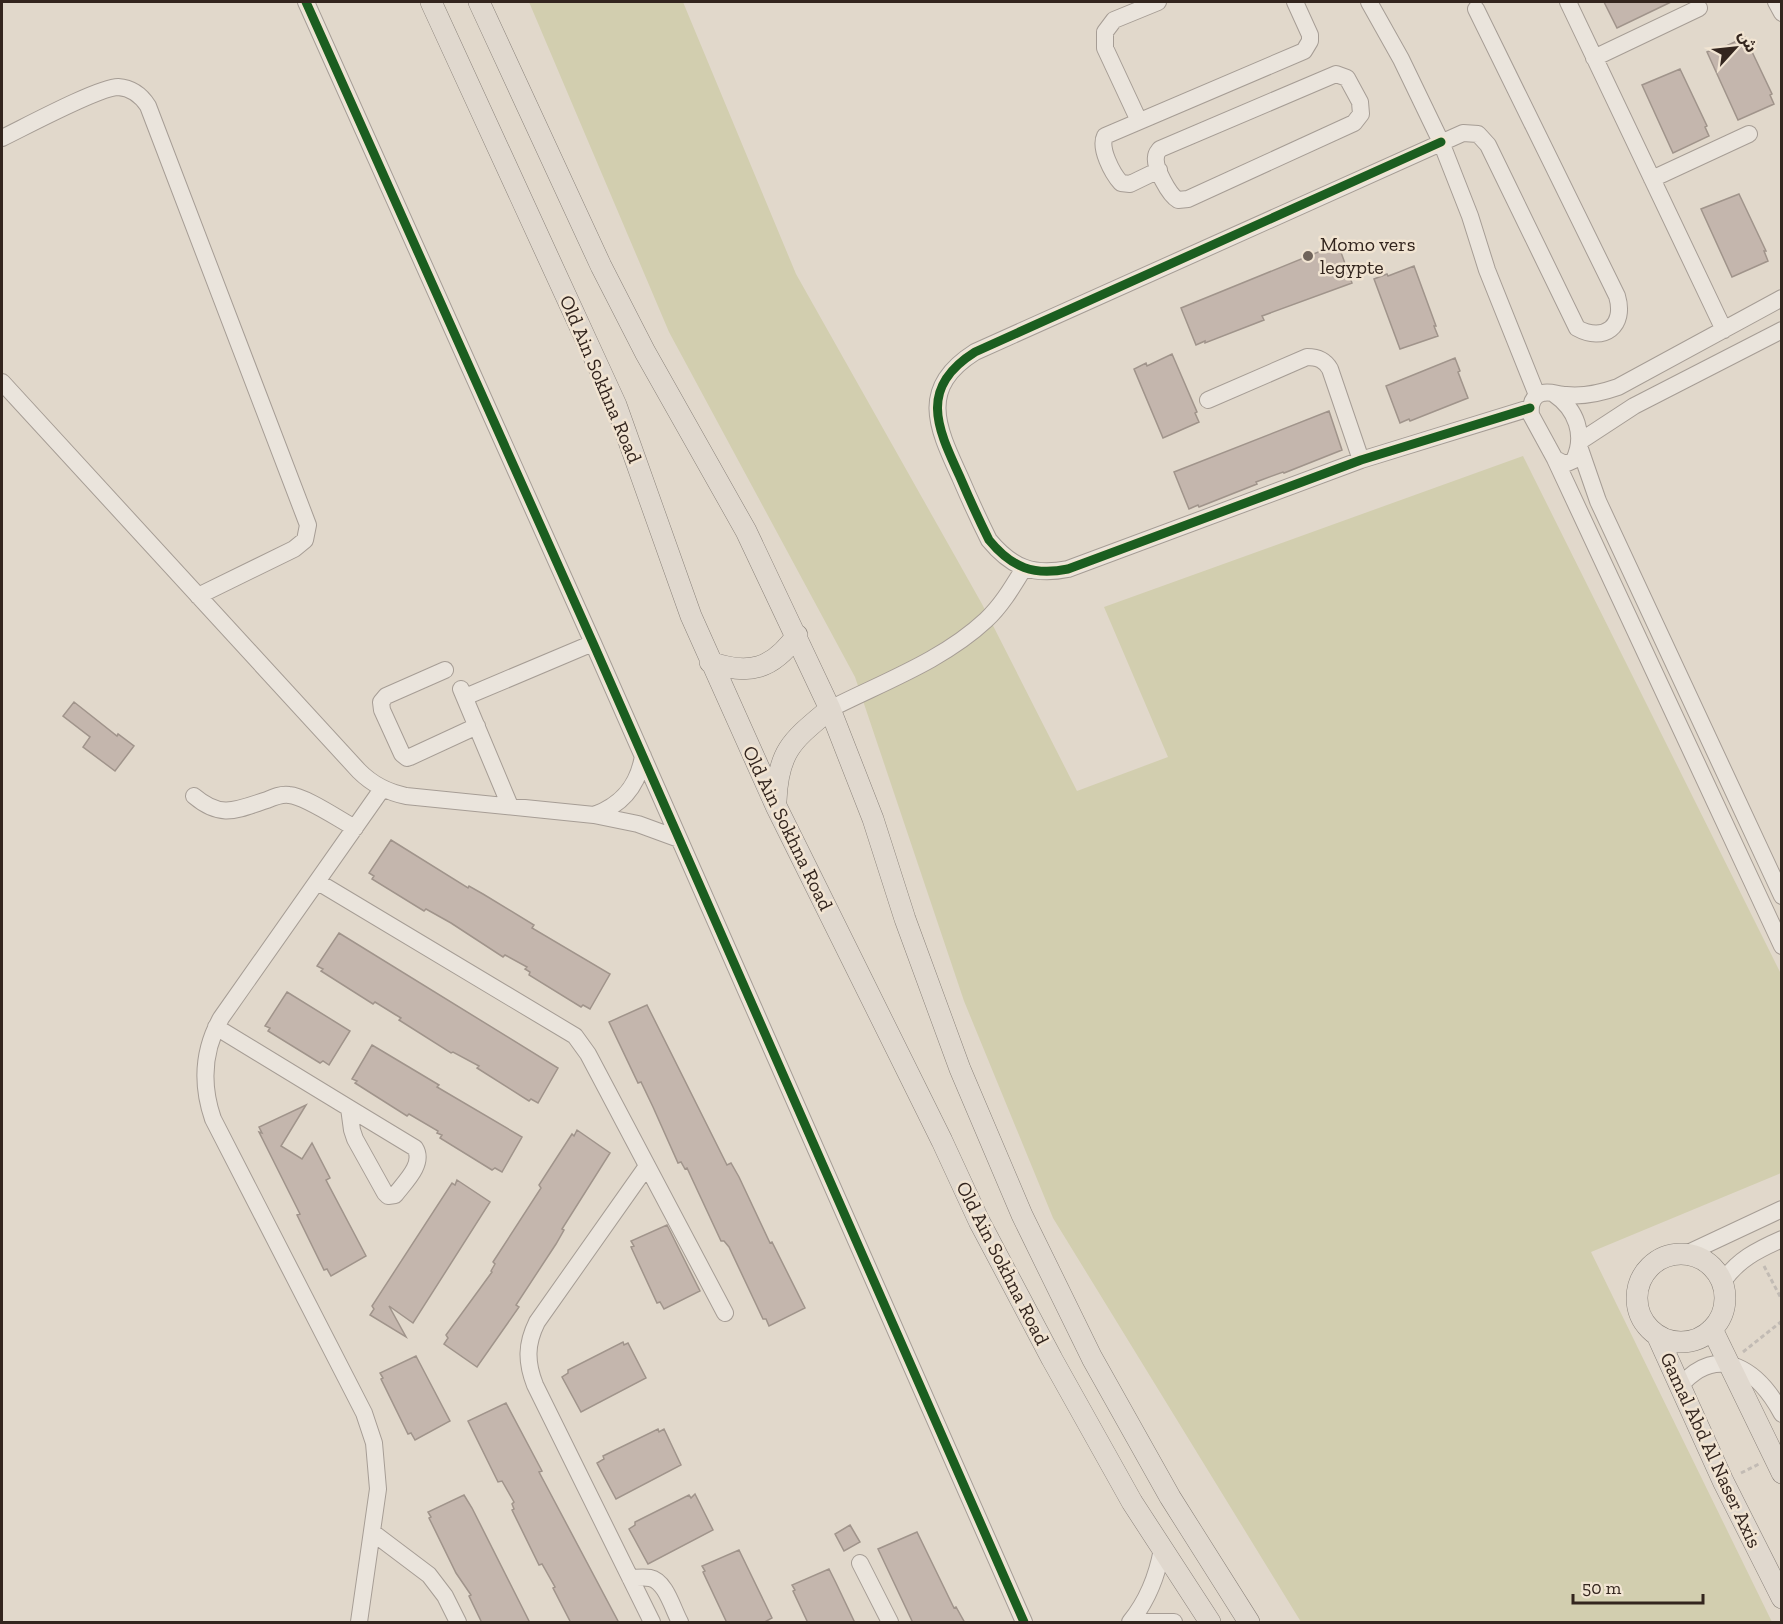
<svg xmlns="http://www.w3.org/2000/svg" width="1783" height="1624" viewBox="0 0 1783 1624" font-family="'Zilla Slab','Noto Sans Arabic',serif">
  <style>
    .green { fill: #d2ceaf }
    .building { fill: #c4b6ad; stroke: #a0948b; stroke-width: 1.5 }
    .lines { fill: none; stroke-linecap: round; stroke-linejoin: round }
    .minor-casing { stroke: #a69d95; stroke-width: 18 }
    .major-casing { stroke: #8b837b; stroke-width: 22 }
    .path { stroke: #c2bbb4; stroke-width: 3; stroke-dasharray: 4.5 3; stroke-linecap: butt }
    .minor { stroke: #eae4dc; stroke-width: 16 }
    .major { stroke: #e0d8ce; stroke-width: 21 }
    .cycleway-casing { stroke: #f1e4d2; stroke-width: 13 }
    .cycleway { stroke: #1b5e20; stroke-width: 9 }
    .poi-dot { fill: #70645b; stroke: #f1e4d2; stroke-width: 2 }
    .labels { text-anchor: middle; stroke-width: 5; stroke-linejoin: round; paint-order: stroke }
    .poi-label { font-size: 20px; fill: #33251e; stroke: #f1e4d2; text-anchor: start }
    .street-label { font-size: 20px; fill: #33251e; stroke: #f1e4d2 }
  </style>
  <rect width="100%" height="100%" fill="#e1d8cb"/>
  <path class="green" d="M529 2H683L796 274 982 604 1077 791 1168 757 1104 607 1523 456 1781 974V1173L1591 1252 1772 1622H1301L1053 1218 964 1001 855 677 669 332Z"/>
  <path class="building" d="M1604 2H1671L1617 28Z
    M1745 37 1772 94 1770 95 1774 104 1738 120 1707 52 1719 47 1720 49Z
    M1680 69 1707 126 1705 127 1709 136 1673 153 1642 85Z
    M1739 194 1766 251H1764L1768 261 1732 277 1701 209Z
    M1338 244 1352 283 1262 316 1264 320 1205 343V341L1196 345 1181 308Z
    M1414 266 1436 326H1434L1438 336 1400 349 1374 279 1387 274 1388 276Z
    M1172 354 1197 412 1195 413 1199 422 1163 438 1134 369 1146 363 1147 366Z
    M1455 358 1460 371 1458 372 1468 398 1410 421 1409 419 1400 423 1386 386Z
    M1329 411 1342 450 1284 473 1283 472 1256 482 1257 484 1199 507 1198 505 1189 509 1174 472Z
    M74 702 117 736 118 734 134 746 115 771 83 747 90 737 63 716Z
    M391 840 468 888 469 886 483 894 534 925 532 928 610 974 590 1009 583 1005 581 1007 529 975 530 972 525 969 527 967 505 955 503 957 451 923 426 909 424 911 372 879 374 876 369 873Z
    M339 933 558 1068 538 1103 531 1099 529 1101 477 1068 479 1066 453 1052 451 1053 399 1020 401 1018 396 1015 375 1002 373 1004 321 971 323 969 317 966Z
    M287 992 350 1031 329 1065 323 1061 320 1063 268 1031 270 1028 265 1026Z
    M647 1005 727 1165 731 1163 739 1177 770 1243 772 1242 805 1308 769 1326 766 1319H763L729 1247 724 1241H721L687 1168 685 1169 681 1162 678 1163 653 1107 641 1082 638 1083 609 1022Z
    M372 1045 439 1085 437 1087 522 1137 502 1172 495 1168 492 1170 440 1138 442 1135 437 1133 438 1131 409 1114 407 1116 355 1083 357 1081 352 1079Z
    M306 1105 281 1146 302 1159 312 1143 330 1178 326 1180 366 1256 331 1276 327 1269 324 1270 297 1215 300 1214 259 1132 262 1133 259 1127Z
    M577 1130 610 1153 562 1229 564 1230 556 1244 516 1305 519 1307 477 1367 444 1344 448 1338 446 1335 492 1272 491 1271 495 1264 493 1262 541 1188 539 1185 572 1134 574 1136Z
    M457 1180 490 1202 413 1323 389 1306 406 1337 370 1315 374 1309 372 1306 452 1183 455 1185Z
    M667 1225 700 1291 664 1309 660 1302 657 1303 631 1247 634 1246 631 1241Z
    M623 1342 624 1345 628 1343 646 1378 581 1412 562 1377 568 1373V1370Z
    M416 1356 450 1421 415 1440 411 1433 408 1434 381 1379 383 1378 380 1373Z
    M506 1403 542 1471 539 1472 619 1623H571L553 1588 555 1587 542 1564 539 1565 512 1510 514 1509 512 1504 514 1502 502 1481 498 1482 468 1421Z
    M658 1429 659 1432 664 1429 681 1465 616 1499 597 1463 604 1459 603 1456Z
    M695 1494 713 1530 648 1564 629 1529 635 1525V1522L689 1495 691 1498Z
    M464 1495 472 1508 530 1623H482L469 1596 471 1595 456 1573 429 1518 431 1517 428 1512Z
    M850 1525 860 1542 844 1551 835 1534Z
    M917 1532 954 1608 956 1607 965 1623H913L878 1549Z
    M739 1550 772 1618 763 1623H727L703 1572 705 1571 702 1566Z
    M829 1569 836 1583 855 1623H808L793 1591 795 1590 792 1585Z"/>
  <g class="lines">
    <defs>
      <path id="minor" d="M306 2 593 643 1024 1622
        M1369 2 1401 59 1441 142 1470 216 1487 270 1537 395
        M1568 2 1724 330
        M1776 2 1782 13
        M1476 9 1617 296C1626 326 1604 343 1577 328L1488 145 1478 134 1463 133 975 352C918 388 937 427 960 477 969 498 979 520 989 540 1012 568 1034 576 1068 569L1361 460 1530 408
        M1594 58 1699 8
        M1336 74 1347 78 1360 102 1361 114 1354 123 1188 199 1178 200C1169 195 1154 167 1156 157 1156 153 1158 152 1160 149Z
        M1139 121 1105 48V32L1114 20 1158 2
        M2 138C23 128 99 87 118 87 132 88 141 95 148 106L308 525 305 540 294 549 198 596
        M1159 170 1130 184 1121 183C1112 173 1099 148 1105 136L1304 51 1310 41V35L1295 2
        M1652 179 1749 134
        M2 382 359 771C373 785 387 792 406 796L594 815 638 824 679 839
        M1554 394C1576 409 1586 435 1574 460L1565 464 1555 459 1531 415C1530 406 1532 395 1543 393 1550 391 1559 395 1566 395 1584 397 1601 393 1618 387L1782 298
        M1208 400 1307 357C1318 357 1325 360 1330 369L1361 460
        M1579 442 1634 406 1782 330
        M1579 446 1598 501 1782 896
        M1555 459 1782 946
        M445 670 386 696 381 702 382 710 402 754 407 758 410 757 477 726
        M461 689 510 806
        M465 697 593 643
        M830 709C883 682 942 661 986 620 1002 605 1013 586 1024 568
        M194 796C221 819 236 810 267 800 274 797 281 794 289 795 305 796 340 820 355 828
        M594 815C622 805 638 786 643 756
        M318 882 575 1036 588 1054 725 1313
        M216 1027 349 1108
        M349 1108 415 1148C425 1164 404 1183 395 1195L388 1196 385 1193 355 1139 352 1130Z
        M647 1166 537 1322C526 1344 526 1362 535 1385L652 1622
        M1686 1254 1782 1209
        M1722 1283C1737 1260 1757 1250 1782 1239
        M1680 1386C1719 1341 1759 1371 1782 1414
        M372 1532 429 1575 445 1596 458 1622
        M860 1563 890 1622
        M630 1578C636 1578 644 1577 650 1578 666 1581 673 1610 680 1622
        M359 1622 378 1489 374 1443 364 1413 213 1119C201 1084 203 1050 221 1018L382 789
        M1130 1622C1148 1600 1157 1577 1162 1549
        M1142 1622H1174"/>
      <path id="major" d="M431 2 616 405 691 616 776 806 942 1141 979 1221 1052 1359 1132 1502 1210 1622
        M479 2 601 266 645 352 746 531 830 709 873 819 905 919 960 1069 1022 1215 1092 1358 1170 1497 1249 1622
        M710 662C749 676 773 669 797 635
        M776 801C778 750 793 740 830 709
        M1637 1298a44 44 0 1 1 88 0a44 44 0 1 1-88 0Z
        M1712 1329 1782 1473
        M1657 1335 1723 1481 1782 1598"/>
    </defs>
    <use href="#minor" class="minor-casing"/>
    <use href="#major" class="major-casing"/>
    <path class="path" d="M1764 1266 1782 1300
      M1743 1352 1782 1321
      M1741 1473 1759 1464"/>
    <use href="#minor" class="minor"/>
    <use href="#major" class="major"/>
    <defs>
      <path id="cycleway" d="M306 2 593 643 1024 1622
        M1441 142 975 352C918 388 937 427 960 477 969 498 979 520 989 540 1012 568 1034 576 1068 569L1361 460 1530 408"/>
    </defs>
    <use href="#cycleway" class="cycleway-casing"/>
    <use href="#cycleway" class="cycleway"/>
  </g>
  <circle class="poi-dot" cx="1308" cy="256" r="6"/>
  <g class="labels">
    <g class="poi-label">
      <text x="1320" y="251">Momo vers<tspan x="1320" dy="23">legypte</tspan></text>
    </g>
    <g class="street-label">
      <text transform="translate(601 379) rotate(67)" y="7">Old Ain Sokhna Road</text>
      <text transform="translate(788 828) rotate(64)" y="7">Old Ain Sokhna Road</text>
      <text transform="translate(1003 1263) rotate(63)" y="7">Old Ain Sokhna Road</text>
      <text transform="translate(1711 1450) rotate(65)" y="7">Gamal Abd Al Naser Axis</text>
    </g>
  </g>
  <rect width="1783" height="1624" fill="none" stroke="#33251e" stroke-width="6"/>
  <g transform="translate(1735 48) rotate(63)" stroke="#f1e4d2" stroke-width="4.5" paint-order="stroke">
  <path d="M0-4.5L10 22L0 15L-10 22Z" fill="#33251e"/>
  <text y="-9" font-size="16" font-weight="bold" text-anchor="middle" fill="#33251e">ش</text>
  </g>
  <path d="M1573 1594v9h130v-9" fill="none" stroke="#33251e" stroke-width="3"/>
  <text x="1582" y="1594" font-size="18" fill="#33251e" stroke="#f1e4d2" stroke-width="4.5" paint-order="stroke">50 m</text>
</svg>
